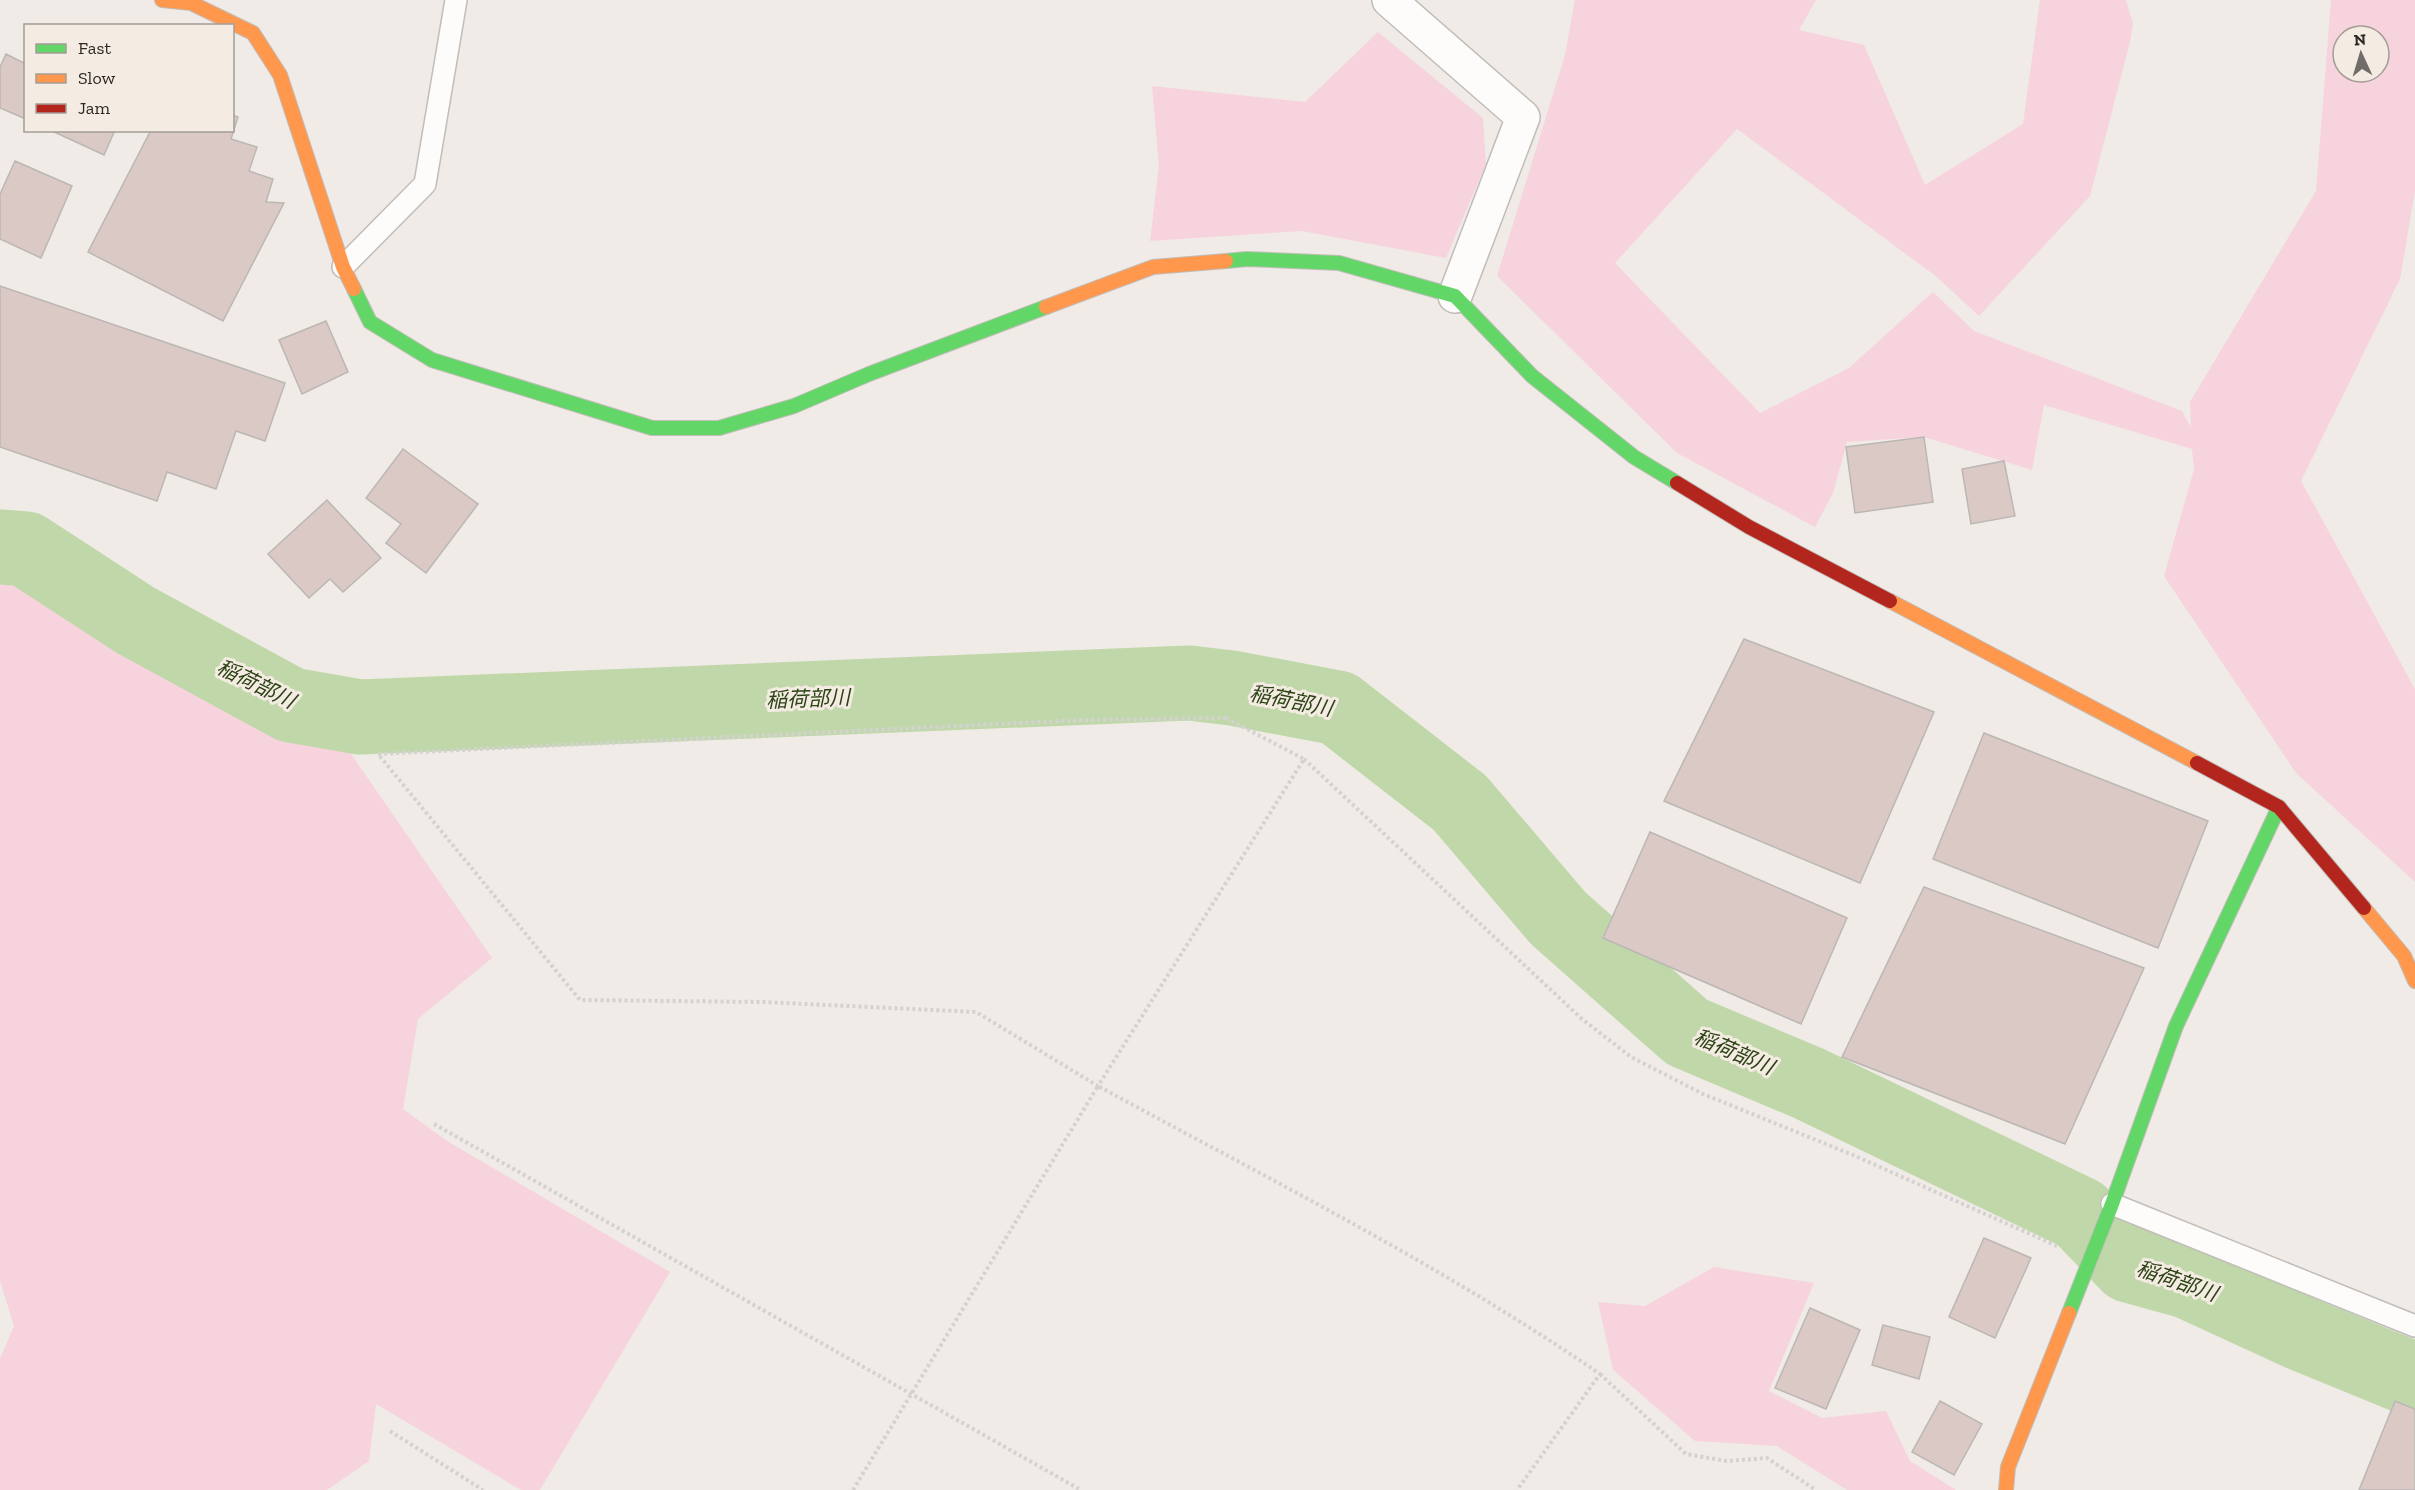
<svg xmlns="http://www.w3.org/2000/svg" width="2415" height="1490" viewBox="0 0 2415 1490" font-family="'Zilla Slab','Noto Sans JP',serif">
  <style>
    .green { fill: #f7d3dd; fill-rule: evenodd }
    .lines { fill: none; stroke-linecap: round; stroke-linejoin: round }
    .river { stroke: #c0d8a9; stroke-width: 75 }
    .building { fill: #dac9c4; stroke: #bbb7b4; stroke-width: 1.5 }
    .lane-casing { stroke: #c1bdb9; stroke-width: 24 }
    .street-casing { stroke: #c1bdb9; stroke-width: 36 }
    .fast-casing { stroke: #c1bdb9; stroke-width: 16 }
    .slow-casing { stroke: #c1bdb9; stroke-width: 16 }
    .jam-casing { stroke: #c1bdb9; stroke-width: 16 }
    .path { stroke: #d3d2d1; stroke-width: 4; stroke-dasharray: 3 3; stroke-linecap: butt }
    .lane { stroke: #fdfcfb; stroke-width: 21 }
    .street { stroke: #fdfcfb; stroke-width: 33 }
    .fast { stroke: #63d668; stroke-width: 14 }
    .slow { stroke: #ff974d; stroke-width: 14 }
    .jam { stroke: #b3261e; stroke-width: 14 }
    .labels { text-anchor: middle; stroke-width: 6; stroke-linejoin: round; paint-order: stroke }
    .water-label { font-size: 21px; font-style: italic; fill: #2c4315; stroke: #f4ebe3 }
  </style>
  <rect width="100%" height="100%" fill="#f0ebe7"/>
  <path class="green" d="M1575 0H1816L1799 30 1864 45 1925 185 2023 124 2040 0H2126L2133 24 2130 42 2090 196 1979 316 1937 277 1737 129 1615 263 1760 413 1849 368 1933 292 1974 331 2182 411 2191 428 2190 402 2316 191 2331 0H2415V191L2400 279 2301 481 2415 689V882L2296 773 2164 576 2194 469 2192 449 2044 405 2032 470 1924 437 1847 442 1833 493 1815 527 1677 453 1497 276 1565 55ZM2343 36H2379V72H2343Z
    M1378 32 1483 118 1486 164 1446 258 1302 231 1150 241 1159 166 1152 86 1305 102Z
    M0 573 72 580 338 735 492 958 418 1019 403 1109 447 1141 670 1272 540 1490H521L376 1404 369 1461 327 1490H0V1359L14 1326 0 1281Z
    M1714 1267 1814 1283 1769 1391 1822 1418 1886 1411 1910 1461 1956 1490H1847L1777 1446 1695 1441 1613 1370 1598 1302 1645 1306Z"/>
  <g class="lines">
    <path class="river" d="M0 547 26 549 135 620 291 705 360 717 1189 683 1232 688 1338 708 1460 803 1558 918 1687 1032 1808 1083 2080 1214 2129 1265 2187 1281 2300 1333 2415 1380"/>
  </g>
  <path class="building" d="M6 54 26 64V119L0 108V67Z
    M232 115 238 117 231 139 257 147 249 171 273 179 266 202 284 203 223 321 88 252 151 130H232Z
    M50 130H115L104 155Z
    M15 161 72 186 41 258 0 239V194Z
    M0 286 285 383 265 441 236 431 216 489 167 472 157 501 0 447Z
    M326 321 348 372 302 394 279 340Z
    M1924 437 1933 502 1855 513 1846 447Z
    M403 449 478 504 426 573 386 543 401 524 366 498Z
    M2004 461 2015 516 1971 524 1962 469Z
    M327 500 381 558 343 592 330 579 309 598 268 554Z
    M1744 639 1934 712 1860 883 1664 801Z
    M1984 733 2208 821 2158 948 1933 859Z
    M1650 832 1847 918 1801 1024 1603 938Z
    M1924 887 2144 968 2065 1144 1842 1057Z
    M1984 1238 2031 1258 1995 1338 1949 1317Z
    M1810 1308 1860 1330 1826 1409 1775 1388Z
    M1883 1325 1930 1337 1919 1379 1872 1365Z
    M1940 1401 1982 1424 1954 1475 1912 1452Z
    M2395 1401 2415 1409V1490H2359Z"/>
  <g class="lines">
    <defs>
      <path id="lane" d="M343 267 425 184 456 0
        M2112 1204 2415 1326"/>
      <path id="street" d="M1389 0 1523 117 1455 296"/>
      <path id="fast" d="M1226 261 1247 259 1339 263 1455 296 1532 376 1634 457 1677 483
        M354 289 370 322 432 360 652 428H719L794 406 869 374 1046 307
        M2069 1313 2112 1204 2176 1026 2279 807"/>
      <path id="slow" d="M162 0 191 3 253 33 280 75 343 267 354 289
        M1046 307 1153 267 1226 261
        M1890 601 2197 763
        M2364 908 2404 956 2415 981
        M2006 1490 2008 1467 2069 1313"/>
      <path id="jam" d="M1677 483 1749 527 1890 601
        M2197 763 2279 807 2364 908"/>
    </defs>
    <use href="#lane" class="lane-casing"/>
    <use href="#street" class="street-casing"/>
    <use href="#fast" class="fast-casing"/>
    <use href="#slow" class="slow-casing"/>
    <use href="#jam" class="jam-casing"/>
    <path class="path" d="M1226 718 1304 759 1098 1086 976 1012 764 1002 580 1000 378 754 1082 720Z
      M1304 759 1582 1019 1631 1057 1703 1094 1853 1155 2057 1246
      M434 1124 1081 1490
      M1600 1374 1686 1454 1726 1461 1767 1458 1816 1490
      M390 1431 483 1490
      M853 1490 1098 1086C1267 1178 1441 1265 1600 1374L1517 1490"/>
    <use href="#lane" class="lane"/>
    <use href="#street" class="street"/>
    <use href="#fast" class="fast"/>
    <use href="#slow" class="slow"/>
    <use href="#jam" class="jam"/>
  </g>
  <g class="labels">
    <g class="water-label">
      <text transform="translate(256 684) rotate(26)" y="7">稲荷部川</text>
      <text transform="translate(808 699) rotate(-2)" y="7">稲荷部川</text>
      <text transform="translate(1291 701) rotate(11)" y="7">稲荷部川</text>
      <text transform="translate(1734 1052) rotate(23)" y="7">稲荷部川</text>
      <text transform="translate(2177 1281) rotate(19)" y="7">稲荷部川</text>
    </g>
  </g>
  <rect x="24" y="24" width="210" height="108" fill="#f4ebe3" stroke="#a49d97" stroke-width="1.5"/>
  <rect x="36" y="44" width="30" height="9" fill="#63d668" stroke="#a49d97" stroke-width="1.5"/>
  <text x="78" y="54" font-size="18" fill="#2b2825">Fast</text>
  <rect x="36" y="74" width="30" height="9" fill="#ff974d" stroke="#a49d97" stroke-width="1.5"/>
  <text x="78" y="84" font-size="18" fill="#2b2825">Slow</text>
  <rect x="36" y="104" width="30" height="9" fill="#b3261e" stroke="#a49d97" stroke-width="1.5"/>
  <text x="78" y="114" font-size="18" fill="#2b2825">Jam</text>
  <g transform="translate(2361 54) rotate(356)"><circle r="28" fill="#f4ebe3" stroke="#a49d97" stroke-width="1.5"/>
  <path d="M0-4.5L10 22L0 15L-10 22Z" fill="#706c69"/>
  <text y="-9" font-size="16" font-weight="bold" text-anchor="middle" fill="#2b2825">N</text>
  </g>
</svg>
